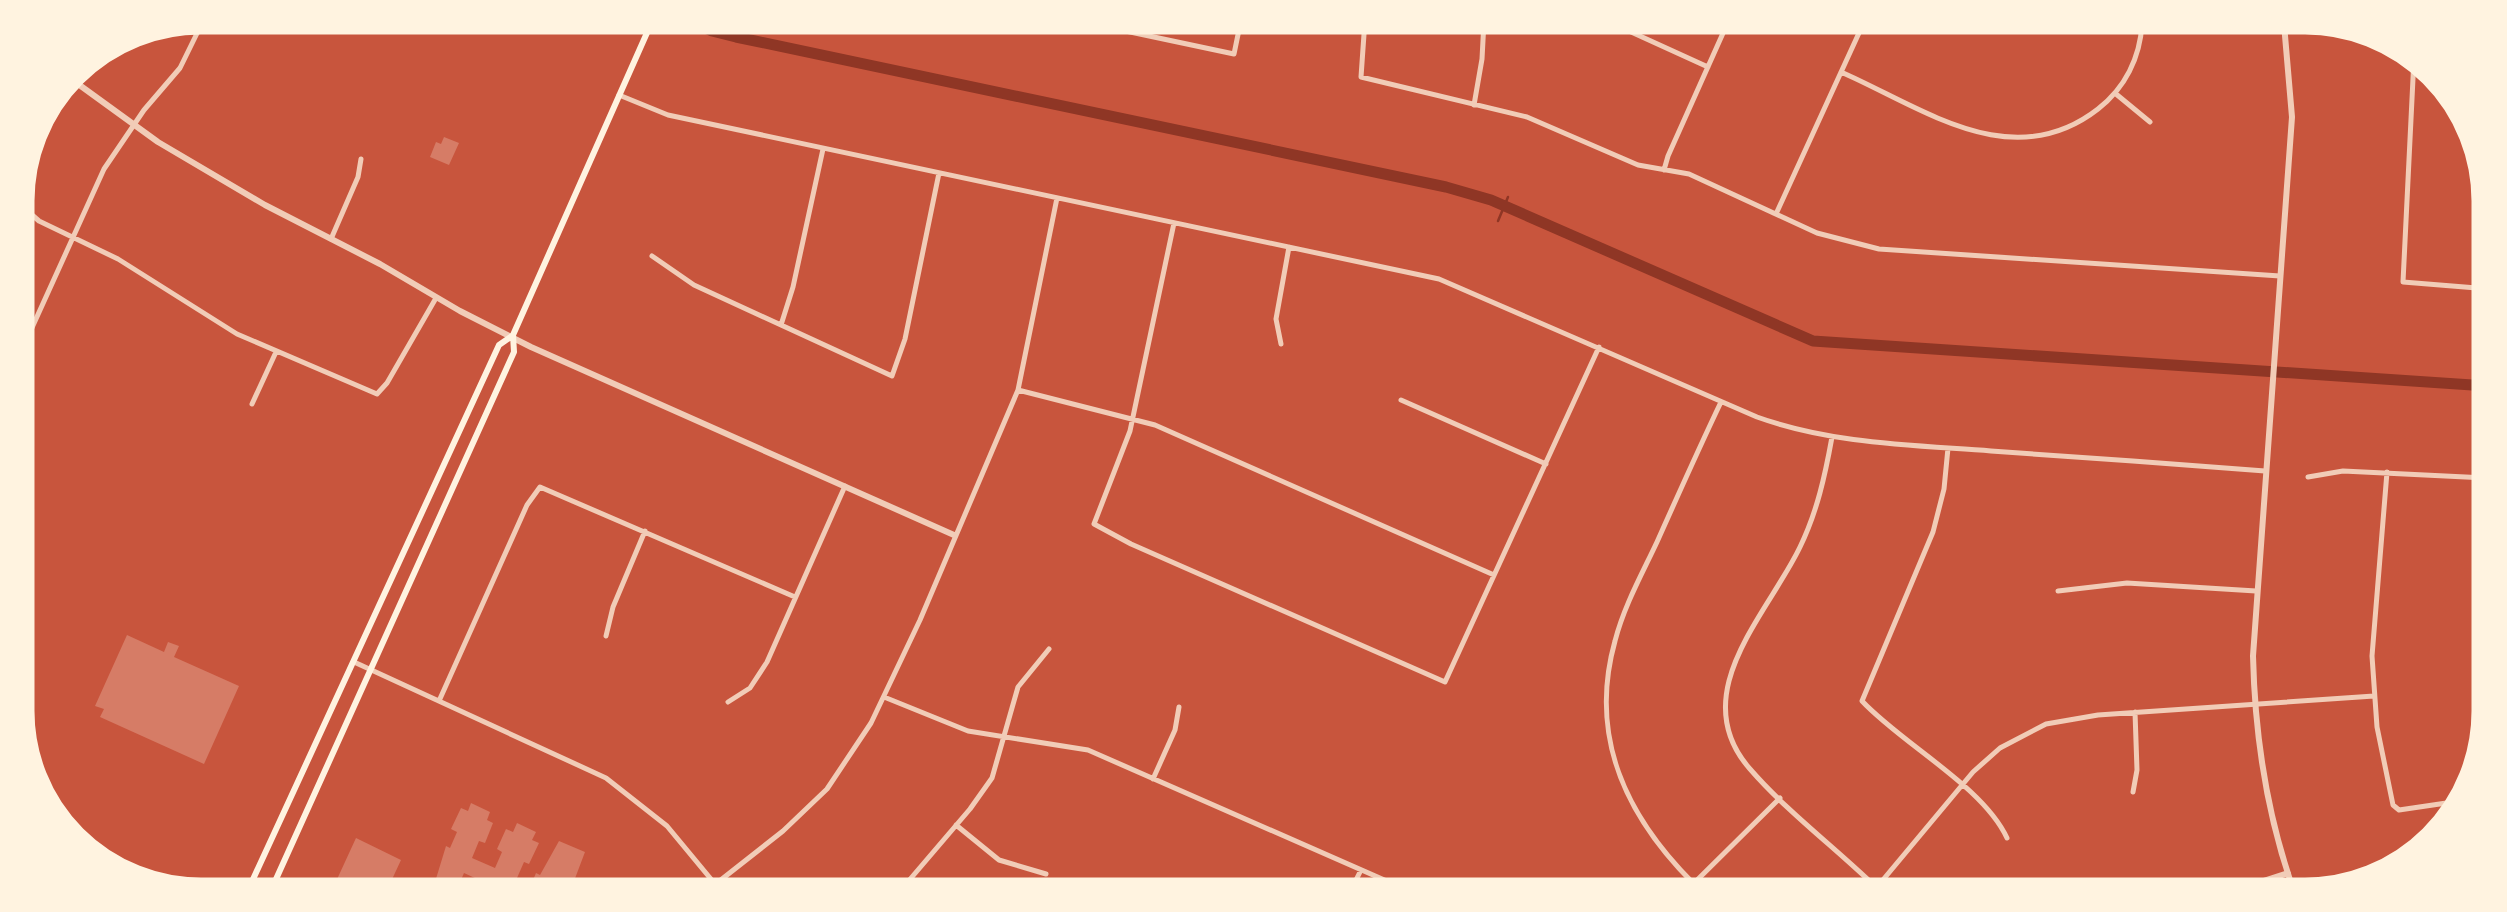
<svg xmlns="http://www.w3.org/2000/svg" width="2507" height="912" viewBox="0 0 2507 912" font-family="Literata,serif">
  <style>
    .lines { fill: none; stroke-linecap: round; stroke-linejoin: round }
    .stream { stroke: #8f3625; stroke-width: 2.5 }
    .canal { stroke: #8f3625; stroke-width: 11 }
    .building { fill: #d67c66 }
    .minor { stroke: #f1ccb7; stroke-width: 5 }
    .tertiary { stroke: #f1ccb7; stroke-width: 6 }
    .secondary { stroke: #fff3e0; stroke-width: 6 }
    .rim { fill: none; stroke: #fff3e0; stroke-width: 5 }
  </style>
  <rect width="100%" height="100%" fill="#c8553d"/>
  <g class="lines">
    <path class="stream" d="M1498 221 1508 197"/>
    <path class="canal" d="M681 17 712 31 736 37 1446 187 1491 200 1813 341 2487 386"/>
  </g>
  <path class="building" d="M444 137 459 143 449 165 430 157 436 142 441 144Z
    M127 635 164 652 168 642 179 646 174 657 239 686 204 764 100 717 104 709 95 706Z
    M471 803 490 812 487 820 493 823 485 843 479 841 472 858 495 868 502 852 497 849 506 829 513 832 517 823 536 832 532 840 539 843 529 864 524 862 517 878 531 885 536 873 540 875 559 841 585 852 571 889H500L492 885 490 889H472L477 879 464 873 457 889 428 888 431 880 435 882 446 846 450 848 457 832 451 829 461 808 468 811Z
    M356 838 401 860 388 888H333Z
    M145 868 157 873 151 887 138 884Z"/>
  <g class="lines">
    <path class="minor" d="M1069 19 1234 54 1241 20
      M1365 20 1361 77 1527 117 1638 165 1689 174 1817 233 1879 249 2280 276
      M1607 21 1708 67
      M2414 58 2403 282 2489 289
      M1841 72C1923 108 2012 176 2098 109 2125 88 2140 58 2142 24
      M2116 94 2150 122
      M619 95 668 115 1439 279 1757 417C1832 444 1912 445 1991 451 2082 457 2174 464 2265 471
      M1474 105 1482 59 1484 21
      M1664 170 1668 156 1728 22
      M23 207 39 221 118 259 237 334 377 394 387 383 436 298
      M1776 214 1864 22
      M1174 223 1130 431 1094 524 1131 544 1445 682 1599 347
      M331 239 358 177 361 159
      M652 256 694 285 892 376 905 339 939 173
      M781 325 793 287 823 149
      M1281 344 1276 319 1289 247
      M16 363 104 169 144 110 180 68 206 15
      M1018 390 1155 425 1494 575
      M1401 400 1546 464
      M252 404 276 352
      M1832 437C1825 476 1817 512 1800 547 1768 614 1684 694 1750 769 1790 815 1841 852 1884 895
      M1948 448 1944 489 1933 532 1862 701C1902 744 1983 786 2007 838
      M2387 472 2372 656 2377 727 2393 805 2399 810 2460 801
      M2308 477 2343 471 2486 478
      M2058 591 2127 583 2256 591
      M606 636 613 607 645 531
      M354 662 606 778 667 826 720 890
      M884 697 968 731 1088 750 1414 893
      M439 701 527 505 540 487 795 597
      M728 702 750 688 767 662 845 486
      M1153 779 1175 730 1179 707
      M2133 792 2137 770 2135 712
      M956 825 999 860 1046 874
      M1693 883C1626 816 1588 737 1615 641 1624 606 1642 574 1657 542 1678 495 1699 448 1721 402
      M1877 887 1973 772 2000 748 2046 724 2098 715 2374 696
      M708 890 783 831 827 789 871 723 920 620 1018 390 1057 198
      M900 891 970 809 992 778 1018 687 1049 649
      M1350 892 1361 870
      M1683 894 1780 798"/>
    <path class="tertiary" d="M2284 24 2292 117 2253 656C2255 740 2267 818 2296 897
      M67 76 158 142 265 205 380 264 460 311 531 347 954 535
      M2217 896 2288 873"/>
    <path class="secondary" d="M249 888 499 345 512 336
      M272 888 514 352 513 335 654 17"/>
  </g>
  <path d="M0 0H2507V912H0ZM201 32H2305A169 169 0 0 1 2474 201V711A169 169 0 0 1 2305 880H201A169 169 0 0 1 32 711V201A169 169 0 0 1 201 32Z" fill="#fff3e0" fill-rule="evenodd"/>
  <path class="rim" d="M201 32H2305A169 169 0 0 1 2474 201V711A169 169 0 0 1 2305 880H201A169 169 0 0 1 32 711V201A169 169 0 0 1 201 32Z"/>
</svg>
